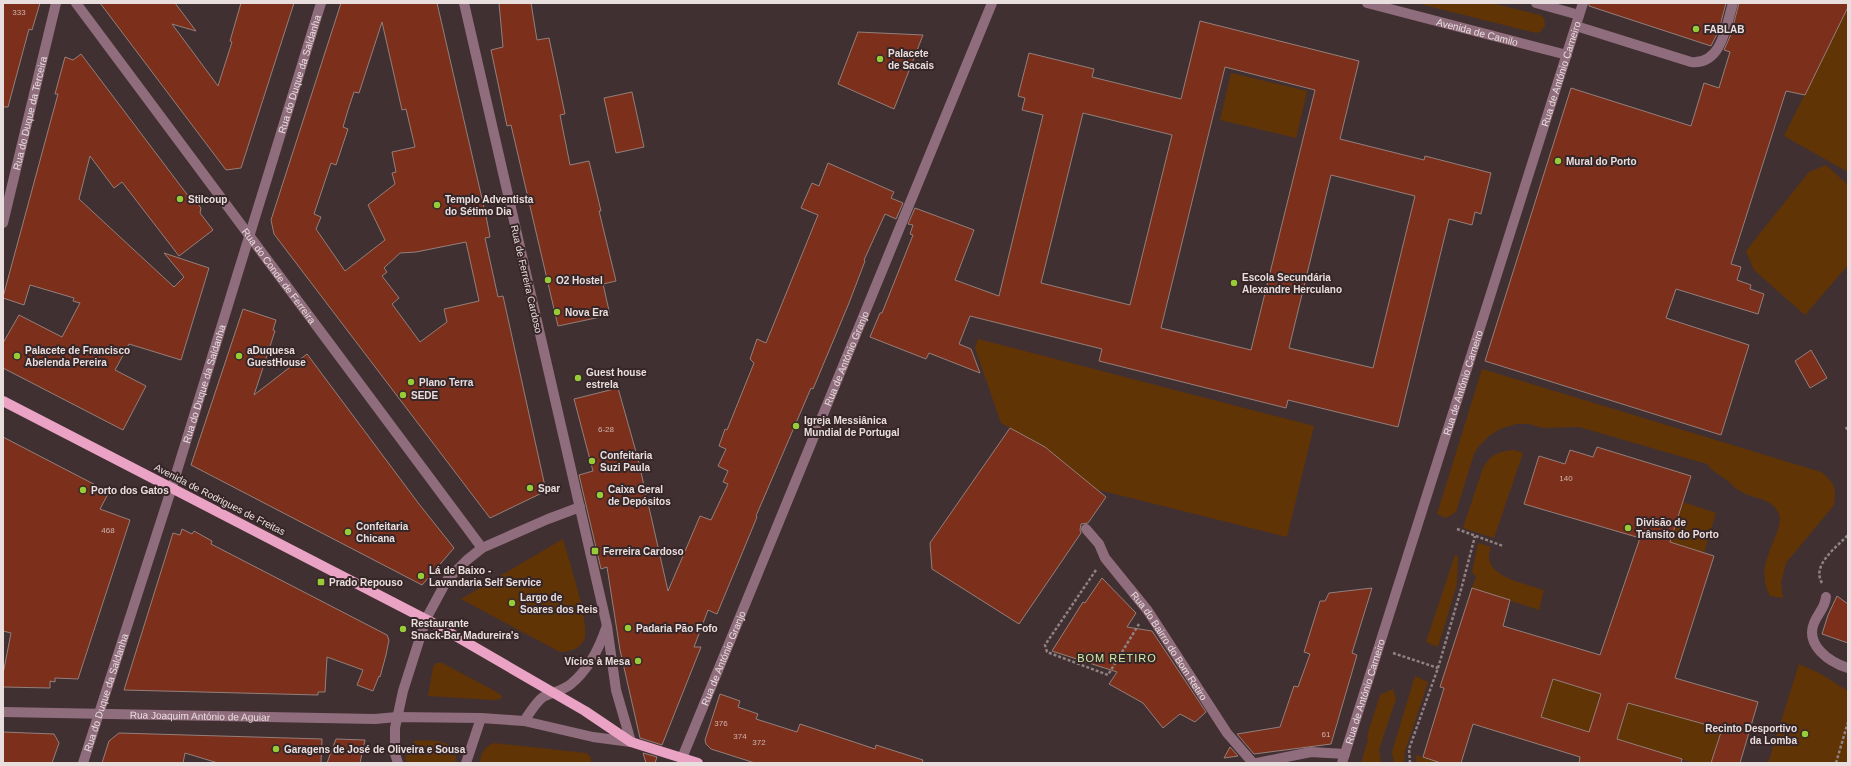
<svg xmlns="http://www.w3.org/2000/svg" width="1851" height="766" viewBox="0 0 1851 766" font-family="Arial,sans-serif">
  <style>
    .green { fill: #613406 }
    .building { fill: #7c301c; stroke: #937f7a; fill-rule: evenodd }
    .lines { fill: none; stroke-linecap: round; stroke-linejoin: round }
    .path { stroke: #908182; stroke-width: 2.5; stroke-dasharray: 3 2; stroke-linecap: butt }
    .minor { stroke: #906d7d; stroke-width: 10 }
    .major { stroke: #eaa3c4; stroke-width: 10 }
    .poi-dot { fill: #97cc38; stroke: #372628; stroke-width: 1.5 }
    .labels { text-anchor: middle; stroke-width: 4; stroke-linejoin: round; paint-order: stroke }
    .number-label { font-size: 8px; fill: #ceb2ae }
    .poi-label { font-size: 10px; font-weight: bold; fill: #e9dede; stroke: #372628; text-anchor: start }
    .street-label { font-size: 10px; fill: #e9dede; stroke: #372628 }
    .neighbourhood-label { font-size: 11px; letter-spacing: 1px; fill: #d0f0a8; stroke: #372628 }
  </style>
  <rect width="100%" height="100%" fill="#413032"/>
  <path class="green" d="M1422 3H1491L1540 15 1544 18 1545 26 1540 32 1536 33 1424 5Z
    M1848 7V172L1784 136Z
    M1231 73 1307 91 1296 138 1220 120Z
    M1826 165 1848 185V265L1805 315 1754 270 1746 251 1809 172Z
    M978 339 1314 426 1287 537 1095 489 1045 447 1001 423 975 348Z
    M1482 369 1821 472C1834 482 1837 488 1834 505L1786 563 1781 583 1783 598 1770 596C1751 562 1788 531 1778 512 1771 498 1754 499 1742 492 1735 489 1733 485 1728 481 1720 475 1713 472 1707 464L1579 427 1543 428 1529 424H1516L1500 429 1489 436 1479 446 1474 454 1456 512 1446 518 1437 514Z
    M1514 450 1523 453 1494 538 1463 528 1483 468C1490 455 1499 451 1514 450Z
    M1683 502 1716 513 1704 553 1670 542Z
    M563 539C568 558 591 625 584 640 580 649 568 652 560 652L461 599Z
    M1478 543 1491 547C1479 576 1524 583 1544 590L1539 610 1472 588 1476 577 1472 572Z
    M1455 555 1458 556 1457 584 1438 647 1426 642Z
    M436 663H442L495 691 502 696 501 699 493 700 428 696 433 667Z
    M1501 663 1601 694 1589 732 1541 717 1547 698Z
    M1799 664 1821 674 1848 691V763H1768Z
    M1415 676 1428 682 1405 751 1404 763H1394L1392 752Z
    M1393 689 1396 699 1379 749 1381 763H1361L1368 740 1367 736 1380 695Z
    M1628 703 1721 729 1711 763H1693L1617 739Z
    M414 741C430 739 462 740 455 763H407L405 757Z
    M494 743 586 753 591 757V763H480C481 753 484 747 494 743Z
    M1416 755 1441 763H1416Z"/>
  <path class="building" d="M3 3H40L32 30 29 29 8 107H3Z
    M100 3H175L196 31 172 24 218 86 232 42 230 41 241 3H294L241 168 226 170Z
    M341 3H437L486 216 490 237 485 238 498 297 503 296 546 491 490 518 274 234 271 220ZM382 22 402 110 406 109 415 147 392 152 396 172 392 173 395 184 368 205 385 240 345 271 316 229 321 217 314 214 331 163 336 165 348 129 343 127 348 110 354 92 359 93ZM466 242 479 301 444 309 447 322 420 342 392 304 399 298 382 276 387 272 384 268 400 253 416 252Z
    M499 3H531L537 40 549 38 565 114 560 115 570 165 589 161 601 211H599L616 281 603 284 610 315 558 326 511 125 507 126 491 50 503 47Z
    M1589 3H1726L1719 30 1711 46 1589 6Z
    M1739 3H1848V7L1805 95 1786 91 1731 264 1741 267 1737 280 1751 285 1750 289 1764 294 1758 314 1676 289 1666 318 1749 345 1721 435 1485 361 1571 88 1691 126 1704 83 1719 88 1730 52 1724 50 1731 34Z
    M1200 21 1359 61 1340 139 1424 160 1425 156 1491 173 1481 214 1475 212 1472 225 1449 219 1398 427 1288 400 1286 408 1099 361 1102 349 970 316 959 344 971 349 980 373 929 353 926 359 870 337 880 313H882L913 235 910 234 913 225 908 224 915 208 974 230 955 280 999 296 1043 115 1022 110 1025 98 1018 96 1029 53 1094 69 1092 77 1181 99ZM1225 67 1315 90 1251 350 1161 328ZM1083 113 1172 135 1130 305 1041 283ZM1331 175 1415 196 1373 368 1289 348Z
    M858 32 923 35 894 109 838 84Z
    M81 54 189 197 194 199 201 208 200 213 213 230 179 256 122 182 114 188 90 156 79 199 174 287 184 277 164 253 209 268 181 360 129 344 115 370 146 386 123 430 3 368V343L19 315 62 337 80 303 73 301 74 298 30 285 24 305 3 298V297L58 94H55L65 57 73 60Z
    M632 92 644 147 616 153 604 98Z
    M828 163 894 192 891 198 903 203 896 219 885 214 864 260 865 261 849 303 813 389 811 388 756 516 757 517 717 614 708 610 694 647H701L662 745 640 738 620 650 607 567 601 569 579 475 593 471 574 399 618 388 638 459 668 591 700 516 711 520 728 484 723 482 728 471 718 466 726 449 719 446 725 429 727 430 754 363 750 359 757 339 766 343 818 215 801 208 812 183 819 186Z
    M243 309 276 320 273 330 275 331 254 395 307 354 419 504 454 548 422 585 191 465Z
    M1811 350 1827 378 1810 388 1795 361Z
    M1010 428 1045 447 1106 497 1088 523 1081 524 1080 530 1081 533 1019 624 932 569 930 543Z
    M3 437 109 492 100 509 130 520 78 679 55 678V682L50 681V688L3 687V674L11 633 3 631Z
    M1597 447 1691 476 1670 542 1714 556 1675 678 1758 702 1740 763H1711L1722 729 1628 703 1617 739 1682 759 1681 763H1579L1580 757 1473 724 1461 763H1441L1423 757 1444 688 1440 687 1472 588 1510 600 1503 626 1600 655 1640 538 1524 504 1539 456 1565 464 1570 450 1593 457ZM1553 679 1601 694 1589 732 1541 717Z
    M182 529 192 534 194 531 212 541 211 544 387 635 389 640 386 655 380 677 379 676 373 691 357 685 363 670 327 657 325 692H318V695L124 690 173 533 180 535Z
    M1102 578 1136 613 1127 627 1152 631 1206 712 1195 722 1180 714 1163 728 1143 703 1109 684 1117 672 1052 651 1083 602 1085 603Z
    M1372 588 1352 653 1357 655 1331 744 1254 754 1237 734 1280 727 1294 686 1298 687 1310 654 1304 652 1320 601H1325L1329 593Z
    M1837 596 1848 604V643L1822 634 1828 615Z
    M720 694 740 701 738 707 758 714 756 719 797 732 800 724 875 749 876 745 923 760 922 763H755L711 749 706 744 705 740Z
    M3 732 54 734 59 743 52 763H3Z
    M119 733 322 739 321 763H218L185 753 183 763H102L109 741Z
    M336 739 365 740 360 763H327Z
    M1230 747 1238 756 1224 758Z
    M643 753 657 757 655 763H646Z"/>
  <g class="lines">
    <path class="path" d="M1846 427 1848 431
      M1457 529 1503 546
      M1096 570 1045 645 1047 652 1108 675 1139 624
      M1822 583C1811 565 1837 547 1848 535
      M1393 653 1438 668
      M1410 763 1409 749 1438 668 1462 586 1475 536
      M1836 763 1848 722"/>
    <g class="minor">
      <path id="s1" d="M76 3 482 548"/>
      <path id="s2" d="M1367 3 1567 55"/>
      <path d="M1536 3 1579 15"/>
      <path d="M1576 26 1691 62C1722 65 1726 26 1733 3"/>
      <path id="s3" d="M3 223 56 3"/>
      <path id="s4" d="M1086 529 1099 544 1105 558 1148 611 1227 733 1253 763"/>
      <path d="M1826 597C1825 608 1818 613 1814 623 1805 645 1829 662 1848 668"/>
      <path id="s5" d="M3 712 375 719 397 717 481 718 524 721 593 737 631 742 616 690 607 626 464 3"/>
      <path d="M524 721C529 714 536 702 543 697 552 692 563 691 571 684 589 669 599 649 606 628"/>
      <path id="s6" d="M682 758 992 3"/>
      <path id="s7" d="M83 763 172 487 321 3"/>
      <path d="M398 763 395 754V728L403 691 426 619 447 580 467 560 482 548 548 519 580 507"/>
      <path d="M466 763 481 718"/>
      <path d="M1257 763 1311 752 1345 754"/>
      <path id="s8" d="M1342 763 1583 3"/>
    </g>
    <path class="major" d="M3 401 433 623 585 711 631 742 698 763"/>
  </g>
  <g class="poi-dot">
    <circle cx="1696" cy="29" r="4"/>
    <circle cx="880" cy="59" r="4"/>
    <circle cx="1558" cy="161" r="4"/>
    <circle cx="180" cy="199" r="4"/>
    <circle cx="437" cy="205" r="4"/>
    <circle cx="548" cy="280" r="4"/>
    <circle cx="1234" cy="283" r="4"/>
    <circle cx="557" cy="312" r="4"/>
    <circle cx="17" cy="356" r="4"/>
    <circle cx="239" cy="356" r="4"/>
    <circle cx="578" cy="378" r="4"/>
    <circle cx="411" cy="382" r="4"/>
    <circle cx="403" cy="395" r="4"/>
    <circle cx="796" cy="426" r="4"/>
    <circle cx="592" cy="461" r="4"/>
    <circle cx="530" cy="488" r="4"/>
    <circle cx="83" cy="490" r="4"/>
    <circle cx="600" cy="495" r="4"/>
    <circle cx="1628" cy="528" r="4"/>
    <circle cx="348" cy="532" r="4"/>
    <rect x="591" y="547" width="8" height="8" rx="2"/>
    <circle cx="421" cy="576" r="4"/>
    <rect x="317" y="578" width="8" height="8" rx="2"/>
    <circle cx="512" cy="603" r="4"/>
    <circle cx="628" cy="628" r="4"/>
    <circle cx="403" cy="629" r="4"/>
    <circle cx="638" cy="661" r="4"/>
    <circle cx="1805" cy="734" r="4"/>
    <circle cx="276" cy="749" r="4"/>
  </g>
  <g class="labels">
    <g class="number-label">
      <text x="19" y="15">333</text>
      <text x="606" y="432">6-28</text>
      <text x="1566" y="481">140</text>
      <text x="108" y="533">468</text>
      <text x="721" y="726">376</text>
      <text x="1326" y="737">61</text>
      <text x="740" y="739">374</text>
      <text x="759" y="745">372</text>
    </g>
    <g class="poi-label">
      <text x="1704" y="33">FABLAB</text>
      <text x="888" y="57">Palacete<tspan x="888" dy="12">de Sacais</tspan></text>
      <text x="1566" y="165">Mural do Porto</text>
      <text x="188" y="203">Stilcoup</text>
      <text x="445" y="203">Templo Adventista<tspan x="445" dy="12">do Sétimo Dia</tspan></text>
      <text x="1242" y="281">Escola Secundária<tspan x="1242" dy="12">Alexandre Herculano</tspan></text>
      <text x="556" y="284">O2 Hostel</text>
      <text x="565" y="316">Nova Era</text>
      <text x="25" y="354">Palacete de Francisco<tspan x="25" dy="12">Abelenda Pereira</tspan></text>
      <text x="247" y="354">aDuquesa<tspan x="247" dy="12">GuestHouse</tspan></text>
      <text x="586" y="376">Guest house<tspan x="586" dy="12">estrela</tspan></text>
      <text x="419" y="386">Plano Terra</text>
      <text x="411" y="399">SEDE</text>
      <text x="804" y="424">Igreja Messiânica<tspan x="804" dy="12">Mundial de Portugal</tspan></text>
      <text x="600" y="459">Confeitaria<tspan x="600" dy="12">Suzi Paula</tspan></text>
      <text x="538" y="492">Spar</text>
      <text x="608" y="493">Caixa Geral<tspan x="608" dy="12">de Depósitos</tspan></text>
      <text x="91" y="494">Porto dos Gatos</text>
      <text x="1636" y="526">Divisão de<tspan x="1636" dy="12">Trânsito do Porto</tspan></text>
      <text x="356" y="530">Confeitaria<tspan x="356" dy="12">Chicana</tspan></text>
      <text x="603" y="555">Ferreira Cardoso</text>
      <text x="429" y="574">Lá de Baixo -<tspan x="429" dy="12">Lavandaria Self Service</tspan></text>
      <text x="329" y="586">Prado Repouso</text>
      <text x="520" y="601">Largo de<tspan x="520" dy="12">Soares dos Reis</tspan></text>
      <text x="411" y="627">Restaurante<tspan x="411" dy="12">Snack-Bar Madureira's</tspan></text>
      <text x="636" y="632">Padaria Pão Fofo</text>
      <text x="630" y="665" text-anchor="end">Vícios à Mesa</text>
      <text x="1797" y="732" text-anchor="end">Recinto Desportivo<tspan x="1797" dy="12">da Lomba</tspan></text>
      <text x="284" y="753">Garagens de José de Oliveira e Sousa</text>
    </g>
    <g class="street-label">
      <text dy="4" stroke="none"><textPath href="#s2" startOffset="114">Avenida de Camilo</textPath></text>
      <text dy="4" stroke="none"><textPath href="#s7" startOffset="722">Rua do Duque da Saldanha</textPath></text>
      <text dy="4" stroke="none"><textPath href="#s8" startOffset="723">Rua de António Carneiro</textPath></text>
      <text dy="4" stroke="none"><textPath href="#s3" startOffset="113">Rua do Duque da Terceira</textPath></text>
      <text dy="4" stroke="none"><textPath href="#s1" startOffset="340">Rua do Conde de Ferreira</textPath></text>
      <text transform="translate(527 279) rotate(77)" y="4">Rua de Ferreira Cardoso</text>
      <text dy="4" stroke="none"><textPath href="#s6" startOffset="432">Rua de António Granjo</textPath></text>
      <text dy="4" stroke="none"><textPath href="#s7" startOffset="398">Rua do Duque da Saldanha</textPath></text>
      <text dy="4" stroke="none"><textPath href="#s8" startOffset="399">Rua de António Carneiro</textPath></text>
      <text transform="translate(220 499) rotate(27)" y="4">Avenida de Rodrigues de Freitas</text>
      <text dy="4" stroke="none"><textPath href="#s4" startOffset="144">Rua do Bairro do Bom Retiro</textPath></text>
      <text dy="4" stroke="none"><textPath href="#s6" startOffset="108">Rua de António Granjo</textPath></text>
      <text dy="4" stroke="none"><textPath href="#s7" startOffset="74">Rua do Duque da Saldanha</textPath></text>
      <text dy="4" stroke="none"><textPath href="#s8" startOffset="75">Rua de António Carneiro</textPath></text>
      <text dy="4" stroke="none"><textPath href="#s5" startOffset="197">Rua Joaquim António de Aguiar</textPath></text>
    </g>
    <g class="neighbourhood-label">
      <text x="1117" y="662">BOM RETIRO</text>
    </g>
  </g>
  <rect width="1851" height="766" fill="none" stroke="#e9dede" stroke-width="8"/>
</svg>
